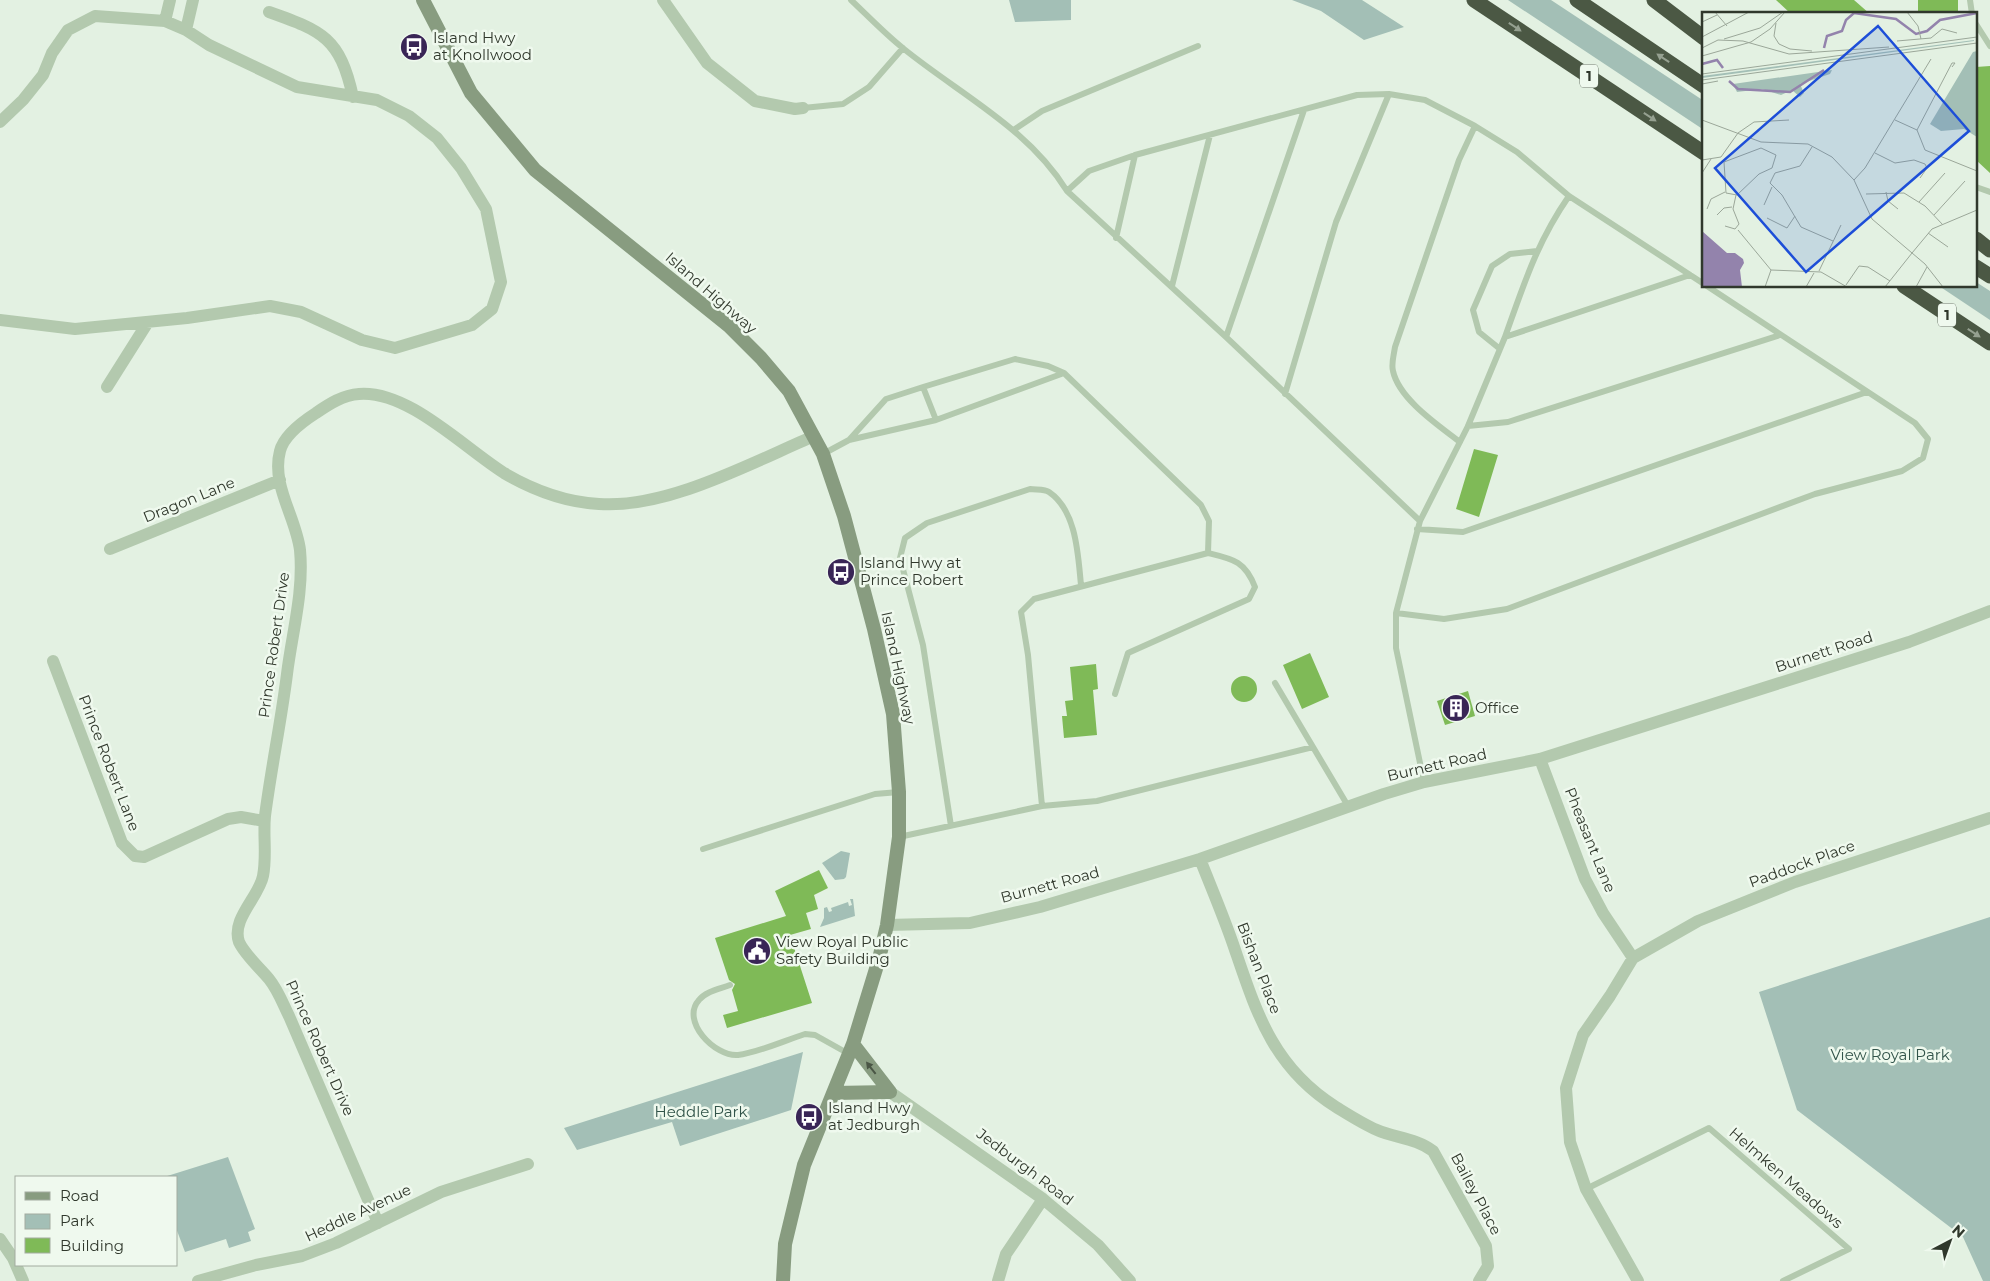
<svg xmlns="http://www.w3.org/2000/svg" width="1990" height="1281" viewBox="0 0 1990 1281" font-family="Montserrat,sans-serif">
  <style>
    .green { fill: #a3bfb6 }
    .building { fill: #7fba57 }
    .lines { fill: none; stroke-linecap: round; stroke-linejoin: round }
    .service { stroke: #b3c9ae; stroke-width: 6 }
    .minor { stroke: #b3c9ae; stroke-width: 12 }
    .secondary { stroke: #889c80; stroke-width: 14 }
    .motorway { stroke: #4b5844; stroke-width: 15 }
    .oneway { fill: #95a090 }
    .oneway2 { fill: #4a5645 }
    .labels { text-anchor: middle; stroke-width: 5; stroke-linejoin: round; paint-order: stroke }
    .shield { fill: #eff9ee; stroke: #697266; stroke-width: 1 }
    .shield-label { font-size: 14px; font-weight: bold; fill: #30382c }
    .poi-label { font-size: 15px; fill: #30382c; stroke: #eff9ee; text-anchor: start }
    .street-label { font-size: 15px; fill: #30382c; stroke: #eff9ee }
    .park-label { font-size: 15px; fill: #32544a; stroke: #eff9ee }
    .inset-river { fill: none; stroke: #9383ac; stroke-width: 2.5 }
    .inset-road { fill: none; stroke: #9ba799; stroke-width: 1 }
    .view { fill: #1d4ed8; fill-opacity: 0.15; stroke: #1d4ed8; stroke-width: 2.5 }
    .inset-edge { fill: none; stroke: #30382c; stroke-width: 2.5 }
  </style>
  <rect width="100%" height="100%" fill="#e3f1e2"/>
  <path class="green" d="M1009 0H1071V20L1015 22Z
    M1292 0H1362L1404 27 1364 40 1321 11Z
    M1508 0H1551L1704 101V130Z
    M1976 282 1990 291V320L1939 286H1976Z
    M841 851 850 853 846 877 844 879 835 880 822 863Z
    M850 899H853L855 916 820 927 824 918V908L827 907 829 912 832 911 831 908 848 902 849 906 852 905Z
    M1990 917V1281H1983L1963 1237 1797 1110 1759 992Z
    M803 1052 791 1110 680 1146 672 1122 577 1150 564 1128Z
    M228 1157 255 1229 248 1232 251 1241 229 1248 226 1239 185 1252 176 1228V1177H164Z"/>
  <path class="building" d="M1776 0H1854L1870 14H1791Z
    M1918 0H1958V14H1918Z
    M1990 66V173L1976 160V67Z
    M1474 449 1498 455 1479 517 1456 509Z
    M1310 653 1329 697 1302 709 1283 665Z
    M1096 664 1098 689 1093 690 1097 735 1064 738 1062 716H1067L1065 701 1073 700 1070 667Z
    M1231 689a13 13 0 1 1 26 0a13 13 0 1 1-26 0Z
    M1468 691 1475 716 1445 725 1437 701Z
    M819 870 828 888 814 895 818 909 806 913 811 929 790 935 812 1003 727 1028 723 1015 738 1011 732 990 735 984 729 980 715 938 786 916 775 891Z"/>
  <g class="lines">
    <path class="service" d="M851 0C868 16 885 34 904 49 961 95 1028 128 1067 191L1226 337 1420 521
      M1970 0 1972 14
      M1976 24 1990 46
      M803 108 843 104 869 87 903 48
      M1015 129 1042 111 1198 46
      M1976 187 1990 192
      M1067 191 1089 171 1135 155 1357 95 1389 94 1425 100 1475 126 1517 152 1569 196 1704 284
      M1116 238 1135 155
      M1172 286 1210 135
      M1226 337 1304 110
      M1505 337C1524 284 1537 242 1569 196
      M1500 349 1479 332 1473 310 1492 266 1510 254 1537 251
      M923 387 936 420
      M1285 394 1336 222 1389 94
      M1468 426 1508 422 1780 335
      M849 440 886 399 923 387 1015 359 1048 366 1064 373 1201 505 1209 521 1208 553
      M1460 442C1438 425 1399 399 1393 371 1391 364 1394 354 1395 347L1459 160 1475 126
      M823 454 849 440 936 420 1064 373
      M1417 529 1463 532 1867 392
      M1396 613 1444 619 1507 609 1815 494 1902 471 1923 458 1928 439 1915 423 1707 286
      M1275 683 1348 806
      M1424 782 1396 648V613L1420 521 1468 426 1505 337 1690 275
      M1042 806 1028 655 1021 612 1034 599 1208 553C1233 559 1245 561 1255 587L1249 599 1128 653 1115 694
      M951 826 923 645 900 558 905 538 927 523 1030 489C1036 490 1045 489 1049 492 1077 511 1078 556 1081 585
      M899 837 1042 806 1097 801 1313 747
      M703 849 875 794 899 792
      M730 985C720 989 706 991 699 1000 680 1021 715 1057 738 1055 757 1053 786 1040 805 1034L815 1035 849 1054
      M1586 1189 1709 1128 1849 1249 1783 1281"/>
    <path class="minor" d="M663 0 707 63 755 101 795 109 803 108
      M269 12C323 31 340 38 353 97
      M165 21 170 0
      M186 30 193 0
      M0 122 23 100 43 75 52 53 68 30 95 16 165 21 186 30 209 45 297 87 377 100 409 116 437 138 461 168 486 209 501 282 492 309 472 325 395 348 362 340 301 312 270 306 187 318 75 329 0 320
      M107 387 148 322
      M110 549 280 480
      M53 661 122 843 135 856 144 857 228 819 241 817 264 821
      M1540 759 1585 879 1603 913 1633 958 1610 996 1583 1035 1566 1088 1570 1142 1586 1189 1638 1281
      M1200 859C1211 887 1223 915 1233 944 1256 1011 1272 1067 1336 1107 1349 1115 1363 1124 1377 1130 1395 1138 1416 1138 1433 1151L1486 1246 1488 1266 1479 1281
      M887 925 970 923 1040 907 1200 859 1384 794 1424 782 1540 759 1909 642 1990 611
      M1633 958 1698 921 1795 882 1990 818
      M890 1092 1043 1199 1098 1245 1130 1281
      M378 1223 289 1016C283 1004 278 990 269 979 260 968 245 955 239 942 231 919 259 897 263 876 267 856 263 836 265 816 271 769 281 722 287 674 292 633 304 592 300 550 296 517 271 485 280 451 284 435 302 422 316 413 329 404 343 395 359 394 408 390 464 448 504 473 533 490 565 502 599 504 667 509 753 462 814 436
      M0 1239 13 1258 23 1281
      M198 1281 256 1265 302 1256 336 1243 441 1192 528 1164
      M998 1281 1006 1254 1043 1199"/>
    <path class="secondary" d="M423 0 471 93 535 170 729 326 761 358 789 391 823 454 844 516 874 629 893 714 899 792V837L887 925 879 959 853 1044 804 1165 785 1244 783 1281
      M853 1044 890 1092
      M834 1093 890 1092"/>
    <path class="motorway" d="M1474 0 1704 153
      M1577 0 1704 86
      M1654 0 1704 38
      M1976 239 1990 250
      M1976 267 1990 276
      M1904 286 1990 343"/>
  </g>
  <defs><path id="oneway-solid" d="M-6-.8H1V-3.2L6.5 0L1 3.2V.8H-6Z" transform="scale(1.25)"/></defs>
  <g class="oneway">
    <use href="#oneway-solid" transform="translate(1515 27) rotate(34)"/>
    <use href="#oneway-solid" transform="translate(1663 58) rotate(-146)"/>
    <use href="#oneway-solid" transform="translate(1650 117) rotate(34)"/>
    <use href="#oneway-solid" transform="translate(1974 333) rotate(33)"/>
  </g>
  <use class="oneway2" href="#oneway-solid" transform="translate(871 1068) rotate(-128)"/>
  <defs>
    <symbol id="bus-disc" viewBox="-11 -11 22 22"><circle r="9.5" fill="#392556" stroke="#eff9ee"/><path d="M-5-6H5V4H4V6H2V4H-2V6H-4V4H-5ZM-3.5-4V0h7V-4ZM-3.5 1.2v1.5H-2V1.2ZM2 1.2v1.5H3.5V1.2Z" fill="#fff"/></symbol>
    <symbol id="building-disc" viewBox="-11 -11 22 22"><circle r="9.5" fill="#392556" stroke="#eff9ee"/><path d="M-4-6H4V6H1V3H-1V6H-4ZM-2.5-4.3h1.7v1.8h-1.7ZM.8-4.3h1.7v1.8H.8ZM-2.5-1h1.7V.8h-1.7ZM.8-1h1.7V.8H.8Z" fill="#fff"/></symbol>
    <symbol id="civic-disc" viewBox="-11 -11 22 22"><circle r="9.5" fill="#392556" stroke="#eff9ee"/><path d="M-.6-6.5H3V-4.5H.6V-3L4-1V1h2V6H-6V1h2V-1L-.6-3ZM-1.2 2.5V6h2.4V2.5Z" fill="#fff"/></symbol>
  </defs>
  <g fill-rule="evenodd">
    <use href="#bus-disc" x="398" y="31" width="32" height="32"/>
    <use href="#bus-disc" x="825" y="556" width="32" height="32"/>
    <use href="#building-disc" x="1440" y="692" width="32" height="32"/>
    <use href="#civic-disc" x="741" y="935" width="32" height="32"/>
    <use href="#bus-disc" x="793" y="1101" width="32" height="32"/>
  </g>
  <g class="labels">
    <g class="shield">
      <rect x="1580" y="64.5" width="18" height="23" rx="4"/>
      <rect x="1938" y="303.5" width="18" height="23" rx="4"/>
    </g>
    <g class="shield-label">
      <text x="1589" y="81">1</text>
      <text x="1947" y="320">1</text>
    </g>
    <g class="poi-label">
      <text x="433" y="43">Island Hwy<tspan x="433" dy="17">at Knollwood</tspan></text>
      <text x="860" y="568">Island Hwy at<tspan x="860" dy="17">Prince Robert</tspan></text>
      <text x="1475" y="713">Office</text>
      <text x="776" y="947">View Royal Public<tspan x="776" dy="17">Safety Building</tspan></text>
      <text x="828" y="1113">Island Hwy<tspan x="828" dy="17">at Jedburgh</tspan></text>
    </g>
    <g class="street-label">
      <text transform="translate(711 293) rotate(41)" y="5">Island Highway</text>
      <text transform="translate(189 500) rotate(-22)" y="5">Dragon Lane</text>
      <text transform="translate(274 645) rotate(-82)" y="5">Prince Robert Drive</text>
      <text transform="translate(1824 652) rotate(-18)" y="5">Burnett Road</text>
      <text transform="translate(898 668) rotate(78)" y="5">Island Highway</text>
      <text transform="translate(109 763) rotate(69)" y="5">Prince Robert Lane</text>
      <text transform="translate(1437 765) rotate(-13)" y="5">Burnett Road</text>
      <text transform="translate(1590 840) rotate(68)" y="5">Pheasant Lane</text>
      <text transform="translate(1802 864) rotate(-20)" y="5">Paddock Place</text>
      <text transform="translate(1050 885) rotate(-15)" y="5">Burnett Road</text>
      <text transform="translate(1259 968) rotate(69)" y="5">Bishan Place</text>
      <text transform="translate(320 1048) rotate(66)" y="5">Prince Robert Drive</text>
      <text transform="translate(1025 1167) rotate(37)" y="5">Jedburgh Road</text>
      <text transform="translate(1786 1178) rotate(41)" y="5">Helmken Meadows</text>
      <text transform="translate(1476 1194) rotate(62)" y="5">Bailey Place</text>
      <text transform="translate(358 1213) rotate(-25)" y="5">Heddle Avenue</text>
    </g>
    <g class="park-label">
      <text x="1890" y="1060">View Royal Park</text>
      <text x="701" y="1117">Heddle Park</text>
    </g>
  </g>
  <g transform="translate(1702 12)">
    <rect width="275" height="275" fill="#e3f1e2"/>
    <path d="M272 28V29L0 66V64ZM275 39V125L262 117 239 119 228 112 271 40ZM130 58 128 62 98 72 102 81 98 85 90 78 79 83 60 77 35 80 31 72Z" fill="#a3bfb6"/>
    <path d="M0 219 25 241H33L41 247 42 251 38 258 40 275H0Z" fill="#9383ac"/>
    <path class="inset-river" d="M122 36 125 24 140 19 144 8 152 1 194 7 214 22 225 19 238 8 275 1M0 52 15 48 21 56M27 69 36 77 88 80 122 58"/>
    <path class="inset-road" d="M13 0 25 14M205 0 216 14 219 27M0 10 15 3M74 11 72 24 77 32 88 37 110 39M0 25 47 0M22 27 58 16 81 0M16 28 41 29 87 42 187 35M195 29 229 26 240 17 255 21M0 36 16 28M0 44 49 30 68 17 83 0M0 62 275 25M0 68 275 31M0 72 16 69M0 108 59 130 106 132 130 145 152 168 170 207 223 252 241 275M193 108 215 118 223 138 275 159M215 118 250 51H253L250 55M110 135 98 154 73 161 68 171 80 183 99 215 131 229M59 136 74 143 70 156 57 162 35 183 24 181 22 150ZM173 141 193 151 212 148 223 152 225 156 218 166M0 148 19 145 36 121 52 110 87 108M0 161 9 147M152 168 163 156 229 47M184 180 186 189 196 197M164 182 202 181 223 194 241 213M217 190 243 161M62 193 70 175M5 197 9 187 23 180M15 203 22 196 30 195M232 203 263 169M65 206 85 216 93 204M23 214 33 217 37 212 31 197 34 183M36 218 69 258 119 260 145 275M226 221 246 235M210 241 230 217 275 198M117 259 139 213M144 273 157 254 166 255 188 269M63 275 69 258M104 275 112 261M183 275 210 241M214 275 225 255"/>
    <path class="view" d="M176 14 267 119 104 260 13 156Z"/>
    <rect width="275" height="275" class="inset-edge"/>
  </g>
  <rect x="15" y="1176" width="162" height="90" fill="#eff9ee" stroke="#a3aca0"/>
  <rect x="25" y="1192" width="25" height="8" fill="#889c80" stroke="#a3aca0"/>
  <text x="60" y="1201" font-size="15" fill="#30382c">Road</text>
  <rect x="25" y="1214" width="25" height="15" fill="#a3bfb6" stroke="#a3aca0"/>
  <text x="60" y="1226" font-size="15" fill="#30382c">Park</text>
  <rect x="25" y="1238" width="25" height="15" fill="#7fba57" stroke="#a3aca0"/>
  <text x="60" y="1251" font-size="15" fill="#30382c">Building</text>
  <g transform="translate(1950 1241) rotate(41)" stroke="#eff9ee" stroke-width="4" paint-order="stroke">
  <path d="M0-4L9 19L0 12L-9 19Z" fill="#30382c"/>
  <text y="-8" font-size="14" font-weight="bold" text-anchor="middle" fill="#30382c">N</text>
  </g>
</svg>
